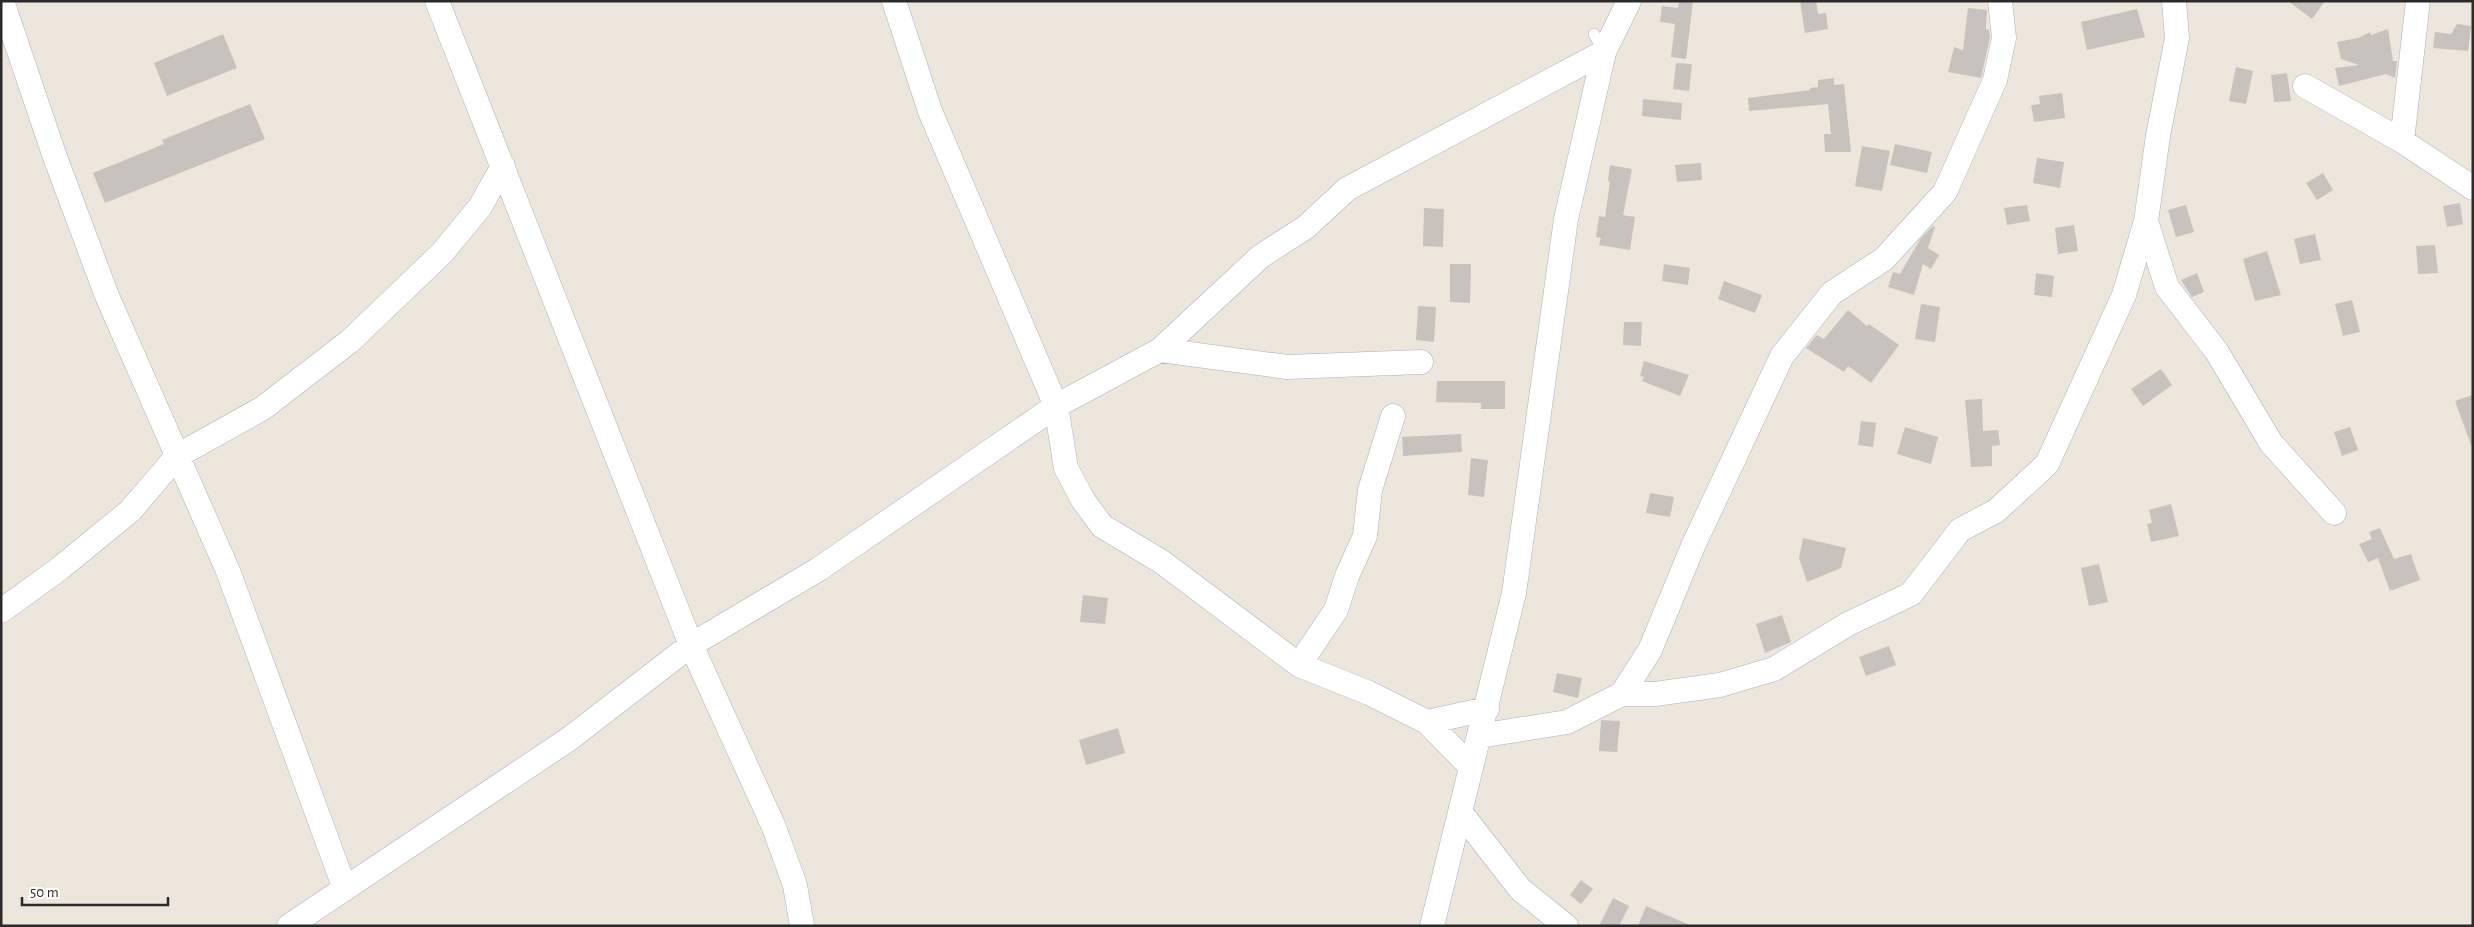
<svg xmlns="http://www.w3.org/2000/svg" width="2474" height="927" viewBox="0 0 2474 927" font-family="'Alegreya Sans',sans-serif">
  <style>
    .building { fill: #c7c2bd }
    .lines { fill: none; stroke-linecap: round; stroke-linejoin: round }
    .service-casing { stroke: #aeb0ba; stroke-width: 12 }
    .minor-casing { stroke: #aeb0ba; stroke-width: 25 }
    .service { stroke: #fff; stroke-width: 11 }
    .minor { stroke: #fff; stroke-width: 24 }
  </style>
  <rect width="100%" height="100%" fill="#ece6dd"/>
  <path class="building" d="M1679 1H1693L1686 59 1671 57 1675 24 1660 22 1662 6 1678 8Z
    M1800 1H1816L1818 14 1826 13 1828 29 1805 33Z
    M2288 1H2325L2312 19Z
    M1968 8 1987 10 1986 29 1989 30 1990 37 1981 78 1948 72 1954 47 1963 50Z
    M2137 9 2145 37 2087 50 2081 22Z
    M2457 24 2471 26 2468 51 2433 48 2435 32 2451 34Z
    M2388 29 2393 61H2397L2395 78 2386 74 2339 86 2335 68 2359 65 2341 59 2337 42 2358 38 2370 32 2371 35Z
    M223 34 237 68 167 96 154 63Z
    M1676 63 1692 64 1689 91 1673 89Z
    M2236 67 2253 71 2246 104 2229 101Z
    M2287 73 2291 101 2274 102 2271 75Z
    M1834 78V85L1844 84 1851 152H1825L1824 134H1831L1828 104 1749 111 1748 98 1810 90V88L1818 87V80Z
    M2062 93 2065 118 2034 122 2031 105 2040 104 2039 96Z
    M1643 99 1682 103 1681 120 1642 116Z
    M250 104 265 139 105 203 93 173 164 144 162 140Z
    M1895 144 1932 152 1927 173 1890 165Z
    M1862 146 1890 151 1882 191 1855 186Z
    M2037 158 2064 162 2060 188 2033 183Z
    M1701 163 1702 180 1677 182 1675 165Z
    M1610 165 1632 169 1623 215 1635 217 1630 250 1599 245 1601 238 1596 237 1599 216 1605 217 1610 182 1608 181Z
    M2323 173 2333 190 2317 200 2306 183Z
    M2460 203 2463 224 2447 227 2443 206Z
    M2027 205 2030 221 2007 225 2004 208Z
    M2186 205 2194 232 2176 237 2168 210Z
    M1424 208 1444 209 1443 247 1423 246Z
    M2074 225 2078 251 2058 254 2055 228Z
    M1933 226 1935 227 1928 248 1939 255 1931 269 1923 264 1914 295 1888 287 1893 272 1900 274 1921 238Z
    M2315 234 2321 260 2300 264 2294 239Z
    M2435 245 2438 273 2418 274 2416 246Z
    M2267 251 2281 295 2255 301 2243 259Z
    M1450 264H1471L1470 303 1450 302Z
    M1664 264 1690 268 1688 285 1662 281Z
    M2036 273 2054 276 2052 297 2034 295Z
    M2197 273 2204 292 2192 297 2181 280Z
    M1724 281 1762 295 1755 313 1718 299Z
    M2352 300 2360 332 2343 336 2335 304Z
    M1921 304 1940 307 1935 342 1915 339Z
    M1418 306 1436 307 1434 342 1416 340Z
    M1848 310 1867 326 1869 324 1899 345 1871 383 1848 366 1844 372 1806 348 1817 335 1824 339Z
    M1624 322H1642L1641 346 1623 345Z
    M1644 361 1689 375 1680 396 1642 381 1644 377 1640 376Z
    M2161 369 2172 385 2143 406 2131 389Z
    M1437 381H1505V409H1481V403L1436 402Z
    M2473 395V445H2471L2455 401Z
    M1982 399 1983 431 1998 430 2000 445 1992 446V466L1971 467 1965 400Z
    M1861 421 1876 423 1873 447 1858 445Z
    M1905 427 1938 437 1931 464 1897 454Z
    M2350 427 2358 450 2342 456 2334 432Z
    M1461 434 1462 452 1403 456 1402 437Z
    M1471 458 1488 460 1484 497 1468 495Z
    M1650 493 1674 497 1670 517 1646 513Z
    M2171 504 2179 536 2151 542 2147 524 2152 523 2149 510Z
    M2380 528 2394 559 2411 554 2420 580 2390 591 2378 558 2368 562 2359 544 2372 539 2369 532Z
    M1803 538 1846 548 1841 568 1807 582 1799 558Z
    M2099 564 2108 602 2089 606 2081 568Z
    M1083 595 1108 598 1105 624 1080 622Z
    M1782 615 1791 642 1765 653 1756 624Z
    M1889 646 1896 665 1866 676 1859 657Z
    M1557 673 1582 678 1578 698 1553 692Z
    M1601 720 1620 721 1617 752 1599 751Z
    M1118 728 1125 753 1086 765 1079 740Z
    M1581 880 1593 889 1581 904 1570 895Z
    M1613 898 1629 906 1619 926H1599Z
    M1646 906 1692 926H1638Z"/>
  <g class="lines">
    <defs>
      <path id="service" d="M1594 34 1604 52"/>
      <path id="minor" d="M2 1 55 157 107 296 228 571 345 889
        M437 1 691 645 773 825 795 885 802 926
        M894 1 930 111 1056 406 1066 468 1083 500 1102 526 1162 562 1299 665 1369 693 1427 722 1471 767
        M2305 86 2402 141 2418 1
        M2402 141 2473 188
        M2146 221 2167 287 2217 352 2271 443 2334 513
        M1160 350 1287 367 1421 362
        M1 611 59 569 130 511 177 456 263 408 350 341 442 253 480 207 503 166
        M1299 665 1336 610 1347 576 1365 536 1370 490 1393 416
        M1622 694H1655L1720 685 1774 669 1848 624 1911 594 1960 530 1996 511 2047 464 2124 295 2146 221 2158 136 2177 38 2174 1
        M1427 722 1487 709
        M1479 736 1567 722 1622 694 1650 650 1693 546 1782 356 1832 293 1884 259 1945 192 1995 80 2004 38 2000 1
        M1461 813 1520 889 1566 926
        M289 926 569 739 691 645 819 569 1056 406 1160 350 1261 256 1306 227 1347 189 1604 52
        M1432 926 1514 593 1566 219 1604 52 1629 1"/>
    </defs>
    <use href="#service" class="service-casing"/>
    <use href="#minor" class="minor-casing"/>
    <use href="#service" class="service"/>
    <use href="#minor" class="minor"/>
  </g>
  <rect width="2474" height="927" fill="none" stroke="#2a2a2a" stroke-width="5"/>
  <path d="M22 897v8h146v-8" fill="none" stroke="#2a2a2a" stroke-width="2.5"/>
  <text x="30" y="897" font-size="15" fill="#2a2a2a" stroke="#ffffff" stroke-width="4" paint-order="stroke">50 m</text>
</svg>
